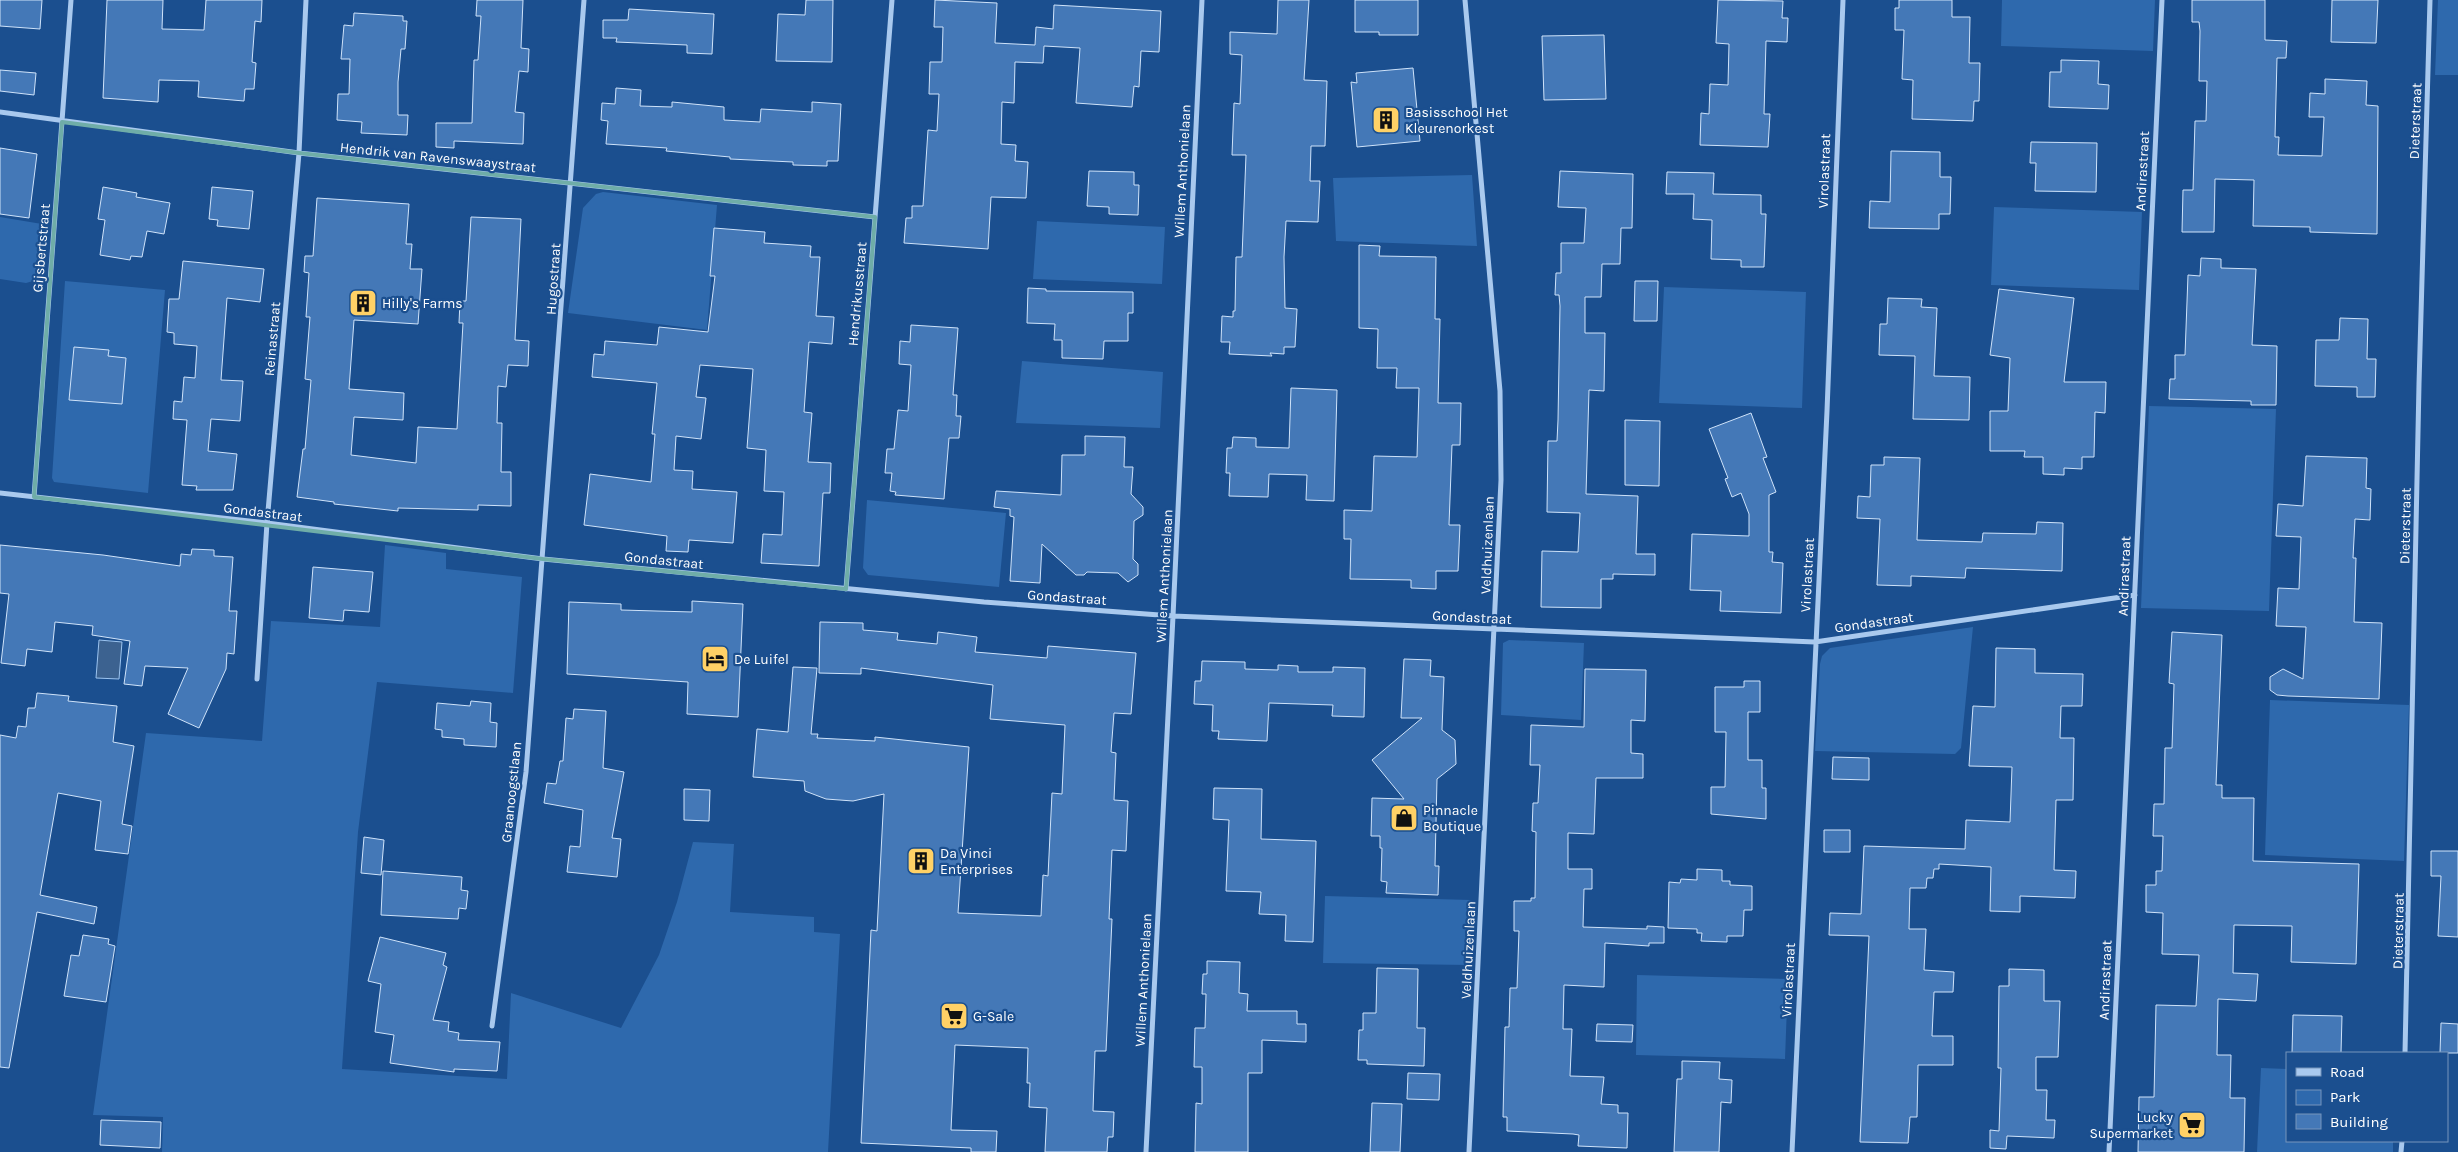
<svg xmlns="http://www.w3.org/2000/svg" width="2458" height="1152" viewBox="0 0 2458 1152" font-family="Karla,sans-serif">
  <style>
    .green { fill: #2e69ad }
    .water { fill: #3c6290; stroke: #9cc4f0 }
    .building { fill: #4478b7; stroke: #cfe3fa }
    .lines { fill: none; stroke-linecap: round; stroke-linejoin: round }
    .minor { stroke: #a9c9ee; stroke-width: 5 }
    .marked { fill: none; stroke: #6fada8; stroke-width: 4; stroke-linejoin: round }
    .labels { text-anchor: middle; stroke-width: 4.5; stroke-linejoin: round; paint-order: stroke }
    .poi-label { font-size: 14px; fill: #fff; stroke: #1b4f8f; text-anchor: start }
    .street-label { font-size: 14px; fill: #fff; stroke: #1b4f8f }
  </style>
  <rect width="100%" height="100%" fill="#1b4f8f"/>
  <path class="green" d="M2002 0H2155L2153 51 2001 46Z
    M2438 0H2458V75H2435Z
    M1472 175 1477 246 1336 241 1333 178Z
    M603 192 717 205 707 330 568 313 583 208 596 194Z
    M1994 207 2142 212 2139 290 1991 285Z
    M0 217 48 225 44 278 26 283 0 279Z
    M1037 221 1165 227 1162 284 1033 279Z
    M65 281 165 290 148 493 54 482 52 478Z
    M1664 287 1806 292 1802 408 1659 403Z
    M1022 361 1163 372 1160 428 1016 423Z
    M2149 406 2276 409 2269 611 2141 608Z
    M867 500 1006 513 999 587 868 575 863 568Z
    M385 545 446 553V569L522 577 513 693 377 682 358 832 342 1069 507 1079 511 993 621 1028 659 955 677 902 693 842 734 844 730 912 814 917V932L840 934 828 1152H162L163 1117 93 1115 146 733 262 741 271 621 380 627Z
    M1973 627 1961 748 1955 754 1815 751 1820 664 1822 656 1830 648Z
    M1509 640 1584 643 1581 720 1501 715 1503 643Z
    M2270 700 2409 705 2404 861 2265 855Z
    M1325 896 1471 900 1469 965 1323 963Z
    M1637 975 1788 979 1785 1059 1636 1055Z
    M2261 1068 2287 1069V1141H2393V1152H2257Z"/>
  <path class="water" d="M99 640 122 642 119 679 96 678Z"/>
  <path class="building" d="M0 0H42L40 29 0 26Z
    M107 0H163L162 29 204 30 206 0H262L261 22 255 21 252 62 256 63 254 89H245L244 101 198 97 199 81 159 80 158 102 103 98Z
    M477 0H523L521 48 529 49 528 72 519 71 515 112 524 113 523 144 454 141V148L436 147V123H472L474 60H478L481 16H476Z
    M806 0H833L832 62 776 61 778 14 805 15Z
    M935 0 997 3 995 43 1035 45 1036 27 1053 29 1054 5 1161 11 1159 52 1141 51 1139 87 1134 86 1132 107 1076 103 1080 48 1044 46 1043 63 1015 62 1014 103 1002 102 1001 144 1016 145 1015 161 1028 162 1026 198 991 197 988 249 904 243 906 218H912V206H923L928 130 937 131 939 94H929L930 62H942L943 27H934Z
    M1278 0H1309L1304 80 1327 81 1325 146H1311L1310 181H1320L1318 222 1286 221 1284 257 1285 308 1297 309 1295 347H1284V354L1270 353 1272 356 1229 354 1230 342H1221L1222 316 1233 317V311H1235L1236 257H1242L1246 155H1232L1234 103 1240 104 1242 55 1230 54V32L1277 34Z
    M1355 0H1418V35H1379V32H1355Z
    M1718 0 1783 1 1782 18H1788L1787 42 1766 41 1764 114H1770L1768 147 1700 145 1701 113 1709 114 1710 84 1728 85 1729 44 1716 43Z
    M1899 0H1952V17H1970L1969 63H1980L1979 101H1974L1973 121 1912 119 1913 80 1902 79 1904 30H1895V8H1899Z
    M2192 0H2265V40L2287 41 2286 58H2277L2275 137H2279L2278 155 2322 156 2324 117H2309L2310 93 2325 94V79L2367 81 2366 105 2378 106 2377 234 2310 232V227L2253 226 2254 180 2215 179 2214 232H2182L2183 190H2193L2195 121H2206L2207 81H2199L2200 31 2199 22H2192Z
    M2332 0H2378L2376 43 2331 42Z
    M629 9 714 14 712 54 687 53V45L616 42 617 38H603V20H628Z
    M354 13 403 16V21H407L405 49H401L398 82V115H408L407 135 361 133 362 122 337 120 338 94H349L350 59H341L344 25 353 26Z
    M1604 35 1606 99 1544 100 1542 36Z
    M2061 60 2099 61 2098 84 2109 85 2108 109 2049 107 2050 72H2061Z
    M1413 68 1420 141 1357 147 1351 82 1357 83 1356 73Z
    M0 70 36 73 34 95 0 91Z
    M616 88 641 90 640 106 672 107V102L724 107V120L760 122 761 109 812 112V102L841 104 838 161H827V166L793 165V162L730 159V157L666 151 667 148 606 144 608 121 601 120 602 103 615 104Z
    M2031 142 2097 143 2096 192 2035 191 2036 163H2030Z
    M0 148 37 154 29 218 0 214Z
    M1891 151 1940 152V177H1951L1950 214H1939V229L1869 228 1870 201 1890 202Z
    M1089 171 1134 172V185H1139L1138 215 1109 214V207L1087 206Z
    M1560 171 1633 174 1632 228H1621L1620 264H1602L1601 297H1585V333H1605L1604 391 1589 390 1586 494 1638 496 1636 554H1655V575L1613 574V579H1601V608L1541 607 1542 551 1578 552 1580 513 1547 512 1548 441H1557L1558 420 1560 306 1559 295H1555L1556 273H1561V243H1584L1586 208 1558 207Z
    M1667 172 1714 173 1713 194 1761 195V214H1766L1764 267H1741V260L1711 259 1712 220 1693 219 1694 194H1666Z
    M103 187 137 193 136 197 170 203 164 234 147 231 142 257 131 256 130 260 100 255 105 220 98 219Z
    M212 187 253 191 249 229 217 226 218 220 209 219Z
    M317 198 409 204 406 244H412L410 269H422L418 324 354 320 349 389 404 393 403 420 354 417 351 455 416 463 418 427 457 429 463 323H459L460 301H466L471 217 521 219 515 340 529 341 528 366 508 365 506 387 498 386 497 423H502L501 472H511V506L478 505V510L398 508V511L334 504V502L297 497 303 449H305L311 380 305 379 310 317H306L309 273 304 272 305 256H313Z
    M714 228 765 232 764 243 811 246 810 257H820L816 316 834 317 832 344 809 342 804 412 812 413 808 462 831 463 830 493H823L819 566 761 563 763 534 782 535 784 492 764 491 766 450 747 448 753 369 700 365 696 397 706 398 701 439 676 436 674 470 693 471 692 489 737 492 733 543 689 540 688 552 666 551 667 536 584 525 590 474 651 482 655 434H652L657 383 592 377 594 354 604 355 605 341 657 345 659 327 708 332 715 276H710Z
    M1359 245 1380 246 1379 256 1436 257 1435 319H1440L1438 403H1461L1460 445H1452L1449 525H1460L1458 571H1436V589L1411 588V580L1350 579 1351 539H1344V510L1372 511 1374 456 1417 457 1419 388H1396L1397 368H1377L1378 329 1359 328Z
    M2201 258 2221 259V268L2256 269 2252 345 2277 346 2276 405H2251V401L2169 399 2170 379H2175V355H2185L2188 275 2200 276Z
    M183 261 264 269 260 302 227 298 221 380 243 381 240 421 211 419 208 451 237 454 233 490H196L197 486 182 485 187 420 173 419 174 401 182 402 184 377 195 378 197 346 174 344V333L167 332 169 299H179Z
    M1635 281H1658L1657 321H1634Z
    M1028 288 1046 289V291L1133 292V313H1128V341H1104L1103 359 1062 358V340H1054L1055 324 1027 323Z
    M1999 289 2074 298 2064 382H2106L2105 413 2095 412 2094 457H2082V469L2064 468V475L2043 474V457H2024L2025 451H1990V411H2008L2010 358 1990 355Z
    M1888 298 1922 299 1921 307 1937 308 1934 376 1970 377 1969 420 1913 419 1915 356 1879 355 1880 324H1887Z
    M2340 318 2368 319 2367 359H2376L2375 397H2357V387L2315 386 2316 340H2339Z
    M911 325 958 328 953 395H957L956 416H961L959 438H949L944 499 895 495 896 492 890 491 892 473H885L887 449H894L898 410 908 411 911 365 899 364 900 341 910 342Z
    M74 347 109 350 108 356 126 358 122 404 69 400Z
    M1291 388 1337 390 1334 501 1306 500 1307 475 1269 474 1268 497 1229 496 1230 473H1226L1227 448H1232L1233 437 1256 438V447L1289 448Z
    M1751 413 1767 457 1763 458 1776 492 1769 495V552H1773L1772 562 1783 563 1781 613 1720 611 1721 591 1690 590 1692 534 1749 536V514L1741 493 1732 497 1725 479 1728 478 1709 429Z
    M1625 420 1660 421 1659 486 1625 485Z
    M1085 436 1125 437 1124 467H1133L1131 494 1143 507V515L1134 521 1133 559 1138 564V575L1128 582 1118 573 1087 572 1084 575H1076L1042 544 1040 583 1010 581 1014 517 1010 516V509L994 507 996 491 1061 495 1062 455H1085Z
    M2306 456 2367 458 2366 488 2371 489 2370 520 2355 519 2353 558H2356L2354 622 2382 623 2379 699 2288 696 2277 695 2270 690V677L2283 669 2303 679 2306 627 2276 626 2278 588 2299 589 2301 537 2276 536 2278 504 2303 506Z
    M1884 457 1920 458 1917 540 1982 542 1983 533 2036 534 2037 522 2063 523 2062 571 1966 568 1965 578 1911 576V586L1877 585 1880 519 1857 518 1858 496 1870 497 1871 465H1884Z
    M0 545 103 555 180 566 181 554 191 555 192 549 214 550V556L233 557 229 611H237L234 654 227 653 226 669 199 728 168 714 188 668 145 666 142 686 124 684 130 641 92 635 93 626 55 622 52 652 27 649 25 666 1 663 9 594 0 593Z
    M313 567 373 572 369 612 344 610 343 621 309 618Z
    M692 601 743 604 738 717 687 714 688 682 567 674 569 602 621 604V610L692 612Z
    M820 622 863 623V630L898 633 897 640 937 644 938 632 977 637 975 652 1047 658 1048 646 1136 653 1131 714 1114 713 1111 752 1116 753 1114 800 1128 801 1126 851 1112 850 1109 919H1112L1106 1051H1095L1093 1111 1114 1112 1113 1137H1108L1107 1152H1045L1047 1108 1029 1107 1030 1083H1027L1028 1048 955 1045 951 1130 997 1131 996 1152H971V1148L861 1143 871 930 877 931 884 794 853 801 826 799 805 791 804 781 753 777 757 729 788 732 793 667 817 668 811 734H818L817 738 875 741V737L969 747 958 913 1041 916 1043 875 1048 876 1052 793 1062 794 1065 725 990 719 993 685 861 668V674L819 673Z
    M2172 632 2222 635 2216 785H2222V798H2254L2253 861 2359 864 2356 964 2291 962 2292 926 2234 925 2233 973 2258 974 2256 1001 2218 999 2217 1055H2231L2230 1098H2245L2244 1152H2138L2139 1097H2154L2156 1005 2196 1006 2199 955 2162 954 2163 913 2146 912V885H2156V871H2162L2163 836H2153L2154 804H2164L2165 748H2172L2174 684 2169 683Z
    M1996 648 2035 649V673L2083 674 2082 706H2061L2060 738H2074L2073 800H2056L2054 870 2076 871 2075 898 2020 896V912L1990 911 1991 867 1939 864V869H1934L1933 878H1927L1926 888H1910L1909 929H1926L1924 970 1954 972 1953 992H1934L1932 1036H1953V1065H1918L1917 1117H1910L1908 1143 1860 1142 1869 936 1829 935 1830 913 1861 914 1864 846 1965 849 1966 820 2010 822 2012 767 1969 766 1973 706 1995 707Z
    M1404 659 1431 660 1430 676 1444 677 1442 730 1455 740 1456 764 1437 779 1435 866H1439L1438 895 1386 893 1387 882 1381 881 1382 848H1380V836H1371L1372 798 1404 799 1372 760 1422 718H1401Z
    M1202 661 1245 662V669L1278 670V665L1298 666V672H1333V667L1365 668 1364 717 1332 716 1333 705 1269 703 1267 741 1218 739 1219 731H1212L1213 705 1194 704 1195 681H1201Z
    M1585 669 1646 670 1645 721 1631 720V753L1643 754V778H1596L1594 834 1568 833V869H1592V889H1584L1583 927 1647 929V926L1664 927V943H1649V946L1605 943 1604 987 1564 985 1563 1029H1572L1570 1076 1604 1077 1601 1104 1618 1105V1113H1628L1627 1148 1578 1146 1579 1135 1573 1134 1507 1131V1117H1503L1505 1027H1509L1510 988H1517L1519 931H1514V901H1531V898H1535L1536 832 1532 831 1533 803H1538L1540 765H1530L1531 725 1584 727Z
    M1744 681H1760V712H1748V760H1762V788H1766V819L1711 814V787H1725L1726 732H1715V687H1744Z
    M37 693 69 696 68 701 117 706 113 742 134 746 122 824 132 826 128 854 95 850 101 801 58 793 40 895 97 907 94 924 37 912 9 1068 0 1067V735L16 738 18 726 26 727 28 708H35Z
    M471 701 491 703 490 722 497 723 496 747 464 745V739L442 737V730L435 729 437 703 470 706Z
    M574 709 606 711 603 768 624 772 612 838 621 839 617 877 567 872 570 846 580 847 583 810 544 803 547 783 556 784 560 761H563L566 718 573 719Z
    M1833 757 1869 758V780L1832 779Z
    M1214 788 1262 789 1261 839 1316 841 1313 942 1285 941 1286 915 1259 914 1261 892 1226 891 1229 820 1213 819Z
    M684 789 710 790 709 821 684 820Z
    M1824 830H1850V852H1824Z
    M364 837 384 840 381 875 361 873Z
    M2431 851H2458V937L2438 936 2441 876H2431Z
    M1697 869 1722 870V881H1730V885L1752 886V910H1744L1743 936H1727V942L1701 941 1702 933H1697V929L1668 928 1669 882 1680 883 1681 879 1697 880Z
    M383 871 462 877 461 890 468 891 466 909 459 908 458 919 381 915Z
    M83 935 109 939 108 944 115 946 106 1002 64 996 71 955 79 956Z
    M380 937 446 953 443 965 447 967 433 1020 449 1022 448 1031 459 1033 458 1040 500 1042 497 1071 454 1069V1072L390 1063 394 1035 375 1032 381 984 368 981Z
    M1207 961 1240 962 1239 993 1248 994 1247 1011H1297V1024H1306V1042L1262 1040V1073H1248V1152H1195L1196 1103 1202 1104V1067H1194L1195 1028H1205L1206 994H1202L1203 974H1207Z
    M1377 968 1418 969 1417 1028H1425L1424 1066 1367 1064V1060H1358L1359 1030H1363V1013H1376Z
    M2009 969 2044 970V1001H2060L2058 1057H2036V1090H2047L2046 1120H2055L2054 1138 2007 1136 2006 1149 1990 1148V1130L1999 1131 2001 1068H1998L1999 986H2009Z
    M2293 1015 2342 1016 2341 1053H2292Z
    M2441 1023 2458 1024V1053H2440Z
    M1597 1024 1633 1025 1632 1042 1596 1041Z
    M1682 1061 1720 1062 1719 1079 1732 1080 1731 1103 1721 1102 1719 1152H1674L1677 1079H1682Z
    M1408 1073 1440 1074 1439 1100 1407 1099Z
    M1372 1103 1402 1104 1400 1152H1370Z
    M101 1120 161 1122 160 1148 100 1145Z"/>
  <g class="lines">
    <path class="minor" d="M1465 0 1500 391 1501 480 1469 1152
      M0 112 299 153 875 217
      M0 493 267 523 543 559 984 602 1173 616 1815 642 2135 595
      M34 497 71 0
      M846 589 892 0
      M257 679 267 523 299 153 306 0
      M492 1026 526 772 584 0
      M2405 1053 2419 384 2430 0
      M1146 1152 1173 616 1202 0
      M1792 1152 1827 411 1843 0
      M2109 1152 2162 0
      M2401 1152 2402 1141"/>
  </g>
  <path class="marked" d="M62 122 299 153 875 217 846 589 543 559 34 497Z"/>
  <defs>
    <symbol id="building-square" viewBox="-11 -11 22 22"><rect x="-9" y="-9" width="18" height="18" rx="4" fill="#ffd166" stroke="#1b4f8f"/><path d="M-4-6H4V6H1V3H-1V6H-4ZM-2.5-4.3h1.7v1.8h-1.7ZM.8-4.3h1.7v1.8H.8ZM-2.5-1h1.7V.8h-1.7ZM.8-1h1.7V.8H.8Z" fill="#111"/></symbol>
    <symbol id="hotel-square" viewBox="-11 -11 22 22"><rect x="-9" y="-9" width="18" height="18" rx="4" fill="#ffd166" stroke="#1b4f8f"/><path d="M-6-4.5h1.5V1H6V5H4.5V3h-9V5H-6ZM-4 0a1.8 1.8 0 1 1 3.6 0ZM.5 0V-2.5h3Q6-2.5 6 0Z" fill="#111"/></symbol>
    <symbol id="shop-square" viewBox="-11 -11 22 22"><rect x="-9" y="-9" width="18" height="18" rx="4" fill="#ffd166" stroke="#1b4f8f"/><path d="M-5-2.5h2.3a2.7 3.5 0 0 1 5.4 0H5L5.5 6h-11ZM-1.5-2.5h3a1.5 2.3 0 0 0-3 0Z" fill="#111"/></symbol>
    <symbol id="supermarket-square" viewBox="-11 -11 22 22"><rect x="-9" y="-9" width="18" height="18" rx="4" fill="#ffd166" stroke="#1b4f8f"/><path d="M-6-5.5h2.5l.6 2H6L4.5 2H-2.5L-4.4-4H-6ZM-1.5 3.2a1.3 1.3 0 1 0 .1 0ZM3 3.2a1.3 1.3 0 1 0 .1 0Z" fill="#111"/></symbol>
  </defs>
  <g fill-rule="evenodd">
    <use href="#building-square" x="1370" y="104" width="32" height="32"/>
    <use href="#building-square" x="347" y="287" width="32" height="32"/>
    <use href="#hotel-square" x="699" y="643" width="32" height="32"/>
    <use href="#shop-square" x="1388" y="802" width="32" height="32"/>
    <use href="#building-square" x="905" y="845" width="32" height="32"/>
    <use href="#supermarket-square" x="938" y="1000" width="32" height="32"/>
    <use href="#supermarket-square" x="2176" y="1109" width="32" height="32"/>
  </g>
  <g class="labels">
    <g class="poi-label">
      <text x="1405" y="117">Basisschool Het<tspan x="1405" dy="16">Kleurenorkest</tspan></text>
      <text x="382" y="308">Hilly's Farms</text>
      <text x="734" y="664">De Luifel</text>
      <text x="1423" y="815">Pinnacle<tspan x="1423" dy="16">Boutique</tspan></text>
      <text x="940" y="858">Da Vinci<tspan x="940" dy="16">Enterprises</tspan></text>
      <text x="973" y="1021">G-Sale</text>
      <text x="2173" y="1122" text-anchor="end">Lucky<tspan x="2173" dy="16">Supermarket</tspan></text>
    </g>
    <g class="street-label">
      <text transform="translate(2415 121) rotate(-88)" y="5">Dieterstraat</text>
      <text transform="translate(438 157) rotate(6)" y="5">Hendrik van Ravenswaaystraat</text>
      <text transform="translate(1182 171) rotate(-87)" y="5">Willem Anthonielaan</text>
      <text transform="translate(1824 171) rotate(-88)" y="5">Virolastraat</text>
      <text transform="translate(2142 171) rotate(-87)" y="5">Andirastraat</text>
      <text transform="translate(41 248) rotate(-85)" y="5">Gijsbertstraat</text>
      <text transform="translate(553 279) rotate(-86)" y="5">Hugostraat</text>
      <text transform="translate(857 294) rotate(-85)" y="5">Hendrikusstraat</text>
      <text transform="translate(272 339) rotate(-85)" y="5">Reinastraat</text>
      <text transform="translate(263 512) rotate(7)" y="5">Gondastraat</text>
      <text transform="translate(2405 526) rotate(-89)" y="5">Dieterstraat</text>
      <text transform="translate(1487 545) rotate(-88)" y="5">Veldhuizenlaan</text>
      <text transform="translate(664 560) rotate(6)" y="5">Gondastraat</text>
      <text transform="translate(1807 575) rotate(-87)" y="5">Virolastraat</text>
      <text transform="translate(1164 576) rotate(-87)" y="5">Willem Anthonielaan</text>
      <text transform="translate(2124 576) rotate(-88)" y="5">Andirastraat</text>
      <text transform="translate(1067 597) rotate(4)" y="5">Gondastraat</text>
      <text transform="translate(1472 617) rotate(3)" y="5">Gondastraat</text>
      <text transform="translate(1874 622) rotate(-8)" y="5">Gondastraat</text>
      <text transform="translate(511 792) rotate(-84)" y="5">Graanoogstlaan</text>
      <text transform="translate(2398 931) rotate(-89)" y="5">Dieterstraat</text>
      <text transform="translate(1468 950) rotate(-87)" y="5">Veldhuizenlaan</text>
      <text transform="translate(1143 980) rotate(-87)" y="5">Willem Anthonielaan</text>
      <text transform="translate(1788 980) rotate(-87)" y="5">Virolastraat</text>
      <text transform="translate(2105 980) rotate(-88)" y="5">Andirastraat</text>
    </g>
  </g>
  <rect x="2286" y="1052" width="162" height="90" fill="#1b4f8f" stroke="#7695bc"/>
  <rect x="2296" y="1068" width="25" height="8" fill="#a9c9ee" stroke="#7695bc"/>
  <text x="2330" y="1077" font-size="15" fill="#ffffff">Road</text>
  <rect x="2296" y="1090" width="25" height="15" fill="#2e69ad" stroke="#7695bc"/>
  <text x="2330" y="1102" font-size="15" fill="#ffffff">Park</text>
  <rect x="2296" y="1114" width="25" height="15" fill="#4478b7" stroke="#7695bc"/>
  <text x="2330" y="1127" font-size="15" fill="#ffffff">Building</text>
</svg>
